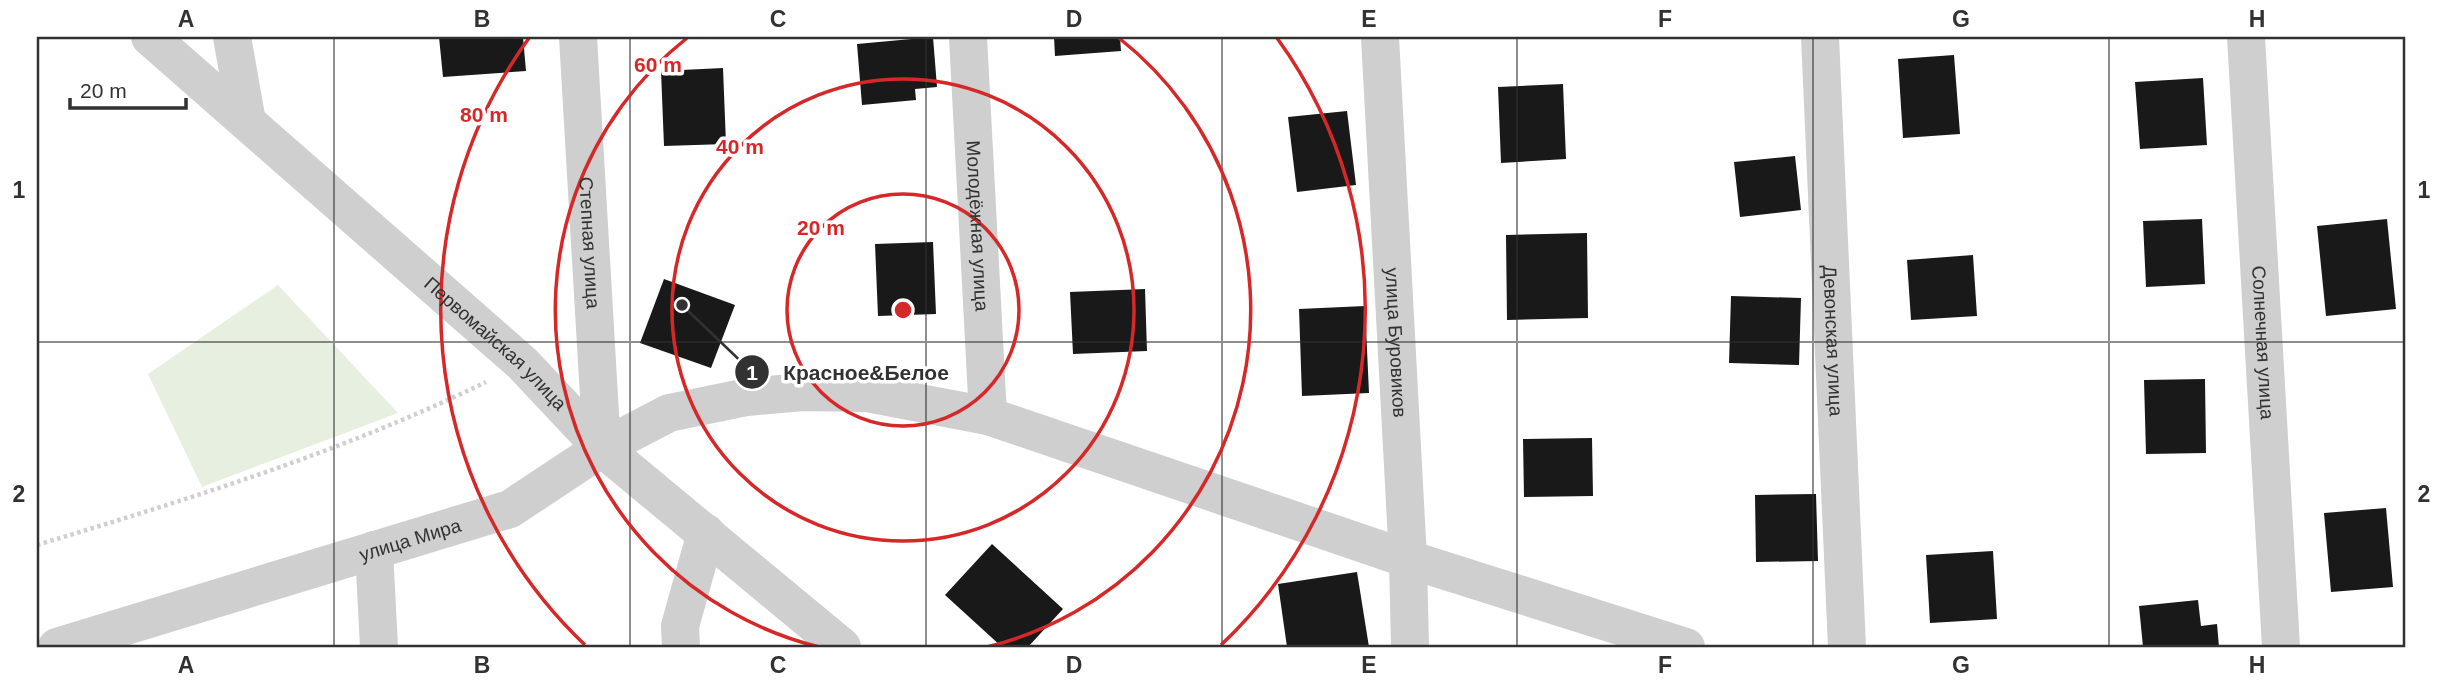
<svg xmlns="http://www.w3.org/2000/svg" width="2443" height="684" viewBox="0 0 2443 684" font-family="Arial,sans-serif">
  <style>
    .green { fill: #e7efe0 }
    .building { fill: #191919 }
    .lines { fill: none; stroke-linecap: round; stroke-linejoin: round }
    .path { stroke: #cfcfcf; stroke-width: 4.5; stroke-dasharray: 3.5 3.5; stroke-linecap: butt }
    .minor { stroke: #cfcfcf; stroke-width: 38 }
    .grid { fill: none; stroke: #323232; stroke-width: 2; stroke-opacity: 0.55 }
    .ring { fill: none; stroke: #d62828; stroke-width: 3.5 }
    .labels { text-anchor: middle; stroke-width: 7; stroke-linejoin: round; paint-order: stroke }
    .street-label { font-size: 19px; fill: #323232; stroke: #fff }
    .centre { fill: #d62828; stroke: #fff; stroke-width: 3.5 }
    .ring-label { font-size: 21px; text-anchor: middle; font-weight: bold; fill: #d62828; stroke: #fff; stroke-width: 7; stroke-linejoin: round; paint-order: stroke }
    .leader { fill: none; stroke: #323232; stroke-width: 2.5 }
    .callout-dot { fill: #323232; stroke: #fff; stroke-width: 2.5 }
    .mark-label { font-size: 21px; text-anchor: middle; font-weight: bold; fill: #fff }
    .callout-label { font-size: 21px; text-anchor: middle; font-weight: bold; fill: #323232; stroke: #fff; stroke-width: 7; stroke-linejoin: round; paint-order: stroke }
    .neatline { fill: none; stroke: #323232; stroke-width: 2.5 }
    .grid-label { font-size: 23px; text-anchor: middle; font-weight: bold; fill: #323232 }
  </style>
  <rect width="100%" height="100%" fill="#fff"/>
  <path class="green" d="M278 285 398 413 202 487 148 374Z"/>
  <path class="building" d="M439 37H523L526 71 443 77Z
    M933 37 937 87 915 89 916 100 862 105 857 44Z
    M1054 37H1120L1121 51 1055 56Z
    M1954 55 1960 134 1903 138 1898 59Z
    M723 68 726 144 664 146 661 71Z
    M2203 78 2207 145 2140 149 2135 82Z
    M1563 84 1566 159 1501 163 1498 87Z
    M1347 111 1356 185 1297 192 1288 117Z
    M1795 156 1801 210 1740 217 1734 162Z
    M2202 219 2205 284 2146 287 2143 221Z
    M2387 219 2396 309 2326 316 2317 226Z
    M1587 233 1588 318 1507 320 1506 235Z
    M933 242 936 314 878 316 875 244Z
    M1973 255 1977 316 1911 320 1907 260Z
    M664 279 735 305 711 368 640 343Z
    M1145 289 1147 351 1073 354 1070 292Z
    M1731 296 1801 298 1799 365 1729 363Z
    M1365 306 1369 393 1302 396 1299 309Z
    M2205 379 2206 453 2146 454 2144 380Z
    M1592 438 1593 496 1524 497 1523 439Z
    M1816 494 1818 561 1756 562 1755 495Z
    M2386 508 2393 587 2331 592 2324 513Z
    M992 544 1063 609 1028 647H1002L945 595Z
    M1993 551 1997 619 1930 623 1926 555Z
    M1357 572 1369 647H1287L1278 584Z
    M2198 600 2201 626 2217 624 2219 647H2143L2139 606Z"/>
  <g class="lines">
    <path class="path" d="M37 545C189 499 342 452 486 382"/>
    <g class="minor">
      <path id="s1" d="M150 37 523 364 602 448 842 647"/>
      <path d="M232 37 247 122"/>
      <path id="s2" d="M578 37 602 448"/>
      <path id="s3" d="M968 37 988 416"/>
      <path id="s4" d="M1380 37 1408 559 1410 647"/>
      <path id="s5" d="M1820 37 1847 647"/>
      <path id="s6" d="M2246 37 2281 647"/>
      <path d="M374 550 379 647"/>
      <path id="s7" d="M57 647 510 509 602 448 669 413 747 397 803 392 867 393 988 416 1408 559 1686 647"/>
      <path d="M681 647 680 626 706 533"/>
    </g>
  </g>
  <path class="grid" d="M334 37V647M630 37V647M926 37V647M1222 37V647M1517 37V647M1813 37V647M2109 37V647M37 342H2406"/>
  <g class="ring">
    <circle cx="903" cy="310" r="116"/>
    <circle cx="903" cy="310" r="231"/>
    <path d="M819 647A347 347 0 0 1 687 38M1119 38A347 347 0 0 1 987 647"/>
    <path d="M585 645A462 462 0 0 1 529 38M1277 38A462 462 0 0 1 1221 645"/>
  </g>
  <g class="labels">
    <g class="street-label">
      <text dy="7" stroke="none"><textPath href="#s3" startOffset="189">Молодёжная улица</textPath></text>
      <text dy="7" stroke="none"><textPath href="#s2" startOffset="206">Степная улица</textPath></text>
      <text dy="7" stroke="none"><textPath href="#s4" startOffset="306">улица Буровиков</textPath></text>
      <text dy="7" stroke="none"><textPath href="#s5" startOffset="304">Девонская улица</textPath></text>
      <text dy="7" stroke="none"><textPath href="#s6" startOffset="306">Солнечная улица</textPath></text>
      <text dy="7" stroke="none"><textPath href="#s1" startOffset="462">Первомайская улица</textPath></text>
      <text dy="7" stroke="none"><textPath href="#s7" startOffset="369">улица Мира</textPath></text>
    </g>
  </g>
  <circle cx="903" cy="310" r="10" class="centre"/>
  <g class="ring-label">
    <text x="658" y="72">60 m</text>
    <text x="484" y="122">80 m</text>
    <text x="740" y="154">40 m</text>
    <text x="821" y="235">20 m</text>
  </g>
  <path class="leader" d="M682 305L752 372"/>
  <g class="callout-dot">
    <circle cx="682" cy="305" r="7"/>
    <circle cx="752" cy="372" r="18"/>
  </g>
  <g class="mark-label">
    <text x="752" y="380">1</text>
  </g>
  <g class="callout-label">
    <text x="866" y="380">Красное&amp;Белое</text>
  </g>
  <rect width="2443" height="684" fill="none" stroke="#ffffff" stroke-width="77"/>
  <path d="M70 98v10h116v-10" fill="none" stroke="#323232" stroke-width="3.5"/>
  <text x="80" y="98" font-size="21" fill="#323232" stroke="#ffffff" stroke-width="5" paint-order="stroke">20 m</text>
  <rect x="38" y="38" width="2366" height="608" class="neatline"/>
  <g class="grid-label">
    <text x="186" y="27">A</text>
    <text x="482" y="27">B</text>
    <text x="778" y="27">C</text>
    <text x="1074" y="27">D</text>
    <text x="1369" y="27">E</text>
    <text x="1665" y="27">F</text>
    <text x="1961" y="27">G</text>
    <text x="2257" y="27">H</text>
    <text x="19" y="198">1</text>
    <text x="2424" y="198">1</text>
    <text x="19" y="502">2</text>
    <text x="2424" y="502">2</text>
    <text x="186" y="673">A</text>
    <text x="482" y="673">B</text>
    <text x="778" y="673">C</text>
    <text x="1074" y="673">D</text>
    <text x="1369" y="673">E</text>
    <text x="1665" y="673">F</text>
    <text x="1961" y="673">G</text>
    <text x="2257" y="673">H</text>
  </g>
</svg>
